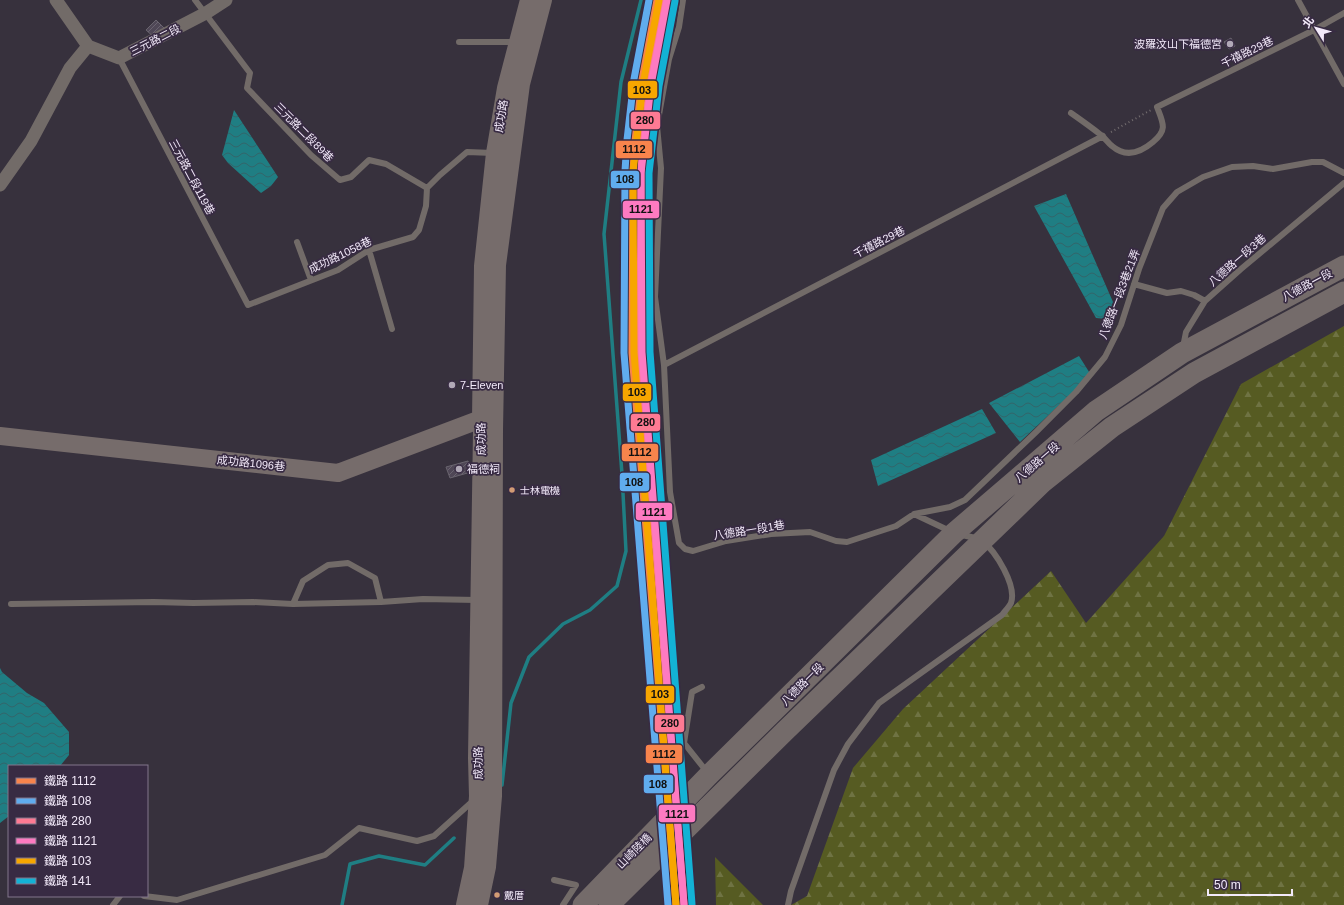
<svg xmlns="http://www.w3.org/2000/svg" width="1344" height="905" viewBox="0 0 1344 905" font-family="Helvetica,'Noto Sans TC',sans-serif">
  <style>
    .forest { fill: url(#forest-firs) }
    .water { fill: url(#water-waves) }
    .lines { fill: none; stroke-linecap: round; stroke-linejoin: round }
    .stream { stroke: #1f7e83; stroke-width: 3.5 }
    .building { fill: url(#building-hatch); stroke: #69646e }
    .path { stroke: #736d6f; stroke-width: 2; stroke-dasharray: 1 3; stroke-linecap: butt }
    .lane { stroke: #726b68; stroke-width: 6 }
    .street { stroke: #726b68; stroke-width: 13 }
    .secondary { stroke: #766c6b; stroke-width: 18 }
    .primary { stroke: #746b6a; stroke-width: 21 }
    .rail-1-casing { stroke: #382b43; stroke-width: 10 }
    .rail-2-casing { stroke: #382b43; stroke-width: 10 }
    .rail-3-casing { stroke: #382b43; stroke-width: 10 }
    .rail-4-casing { stroke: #382b43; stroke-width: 10 }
    .rail-5-casing { stroke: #382b43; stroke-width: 10 }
    .rail-6-casing { stroke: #382b43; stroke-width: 10 }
    .rail-1 { stroke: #f8844c; stroke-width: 7 }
    .rail-2 { stroke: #60acee; stroke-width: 7 }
    .rail-3 { stroke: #fe7a93; stroke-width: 7 }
    .rail-4 { stroke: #fe7ac1; stroke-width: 7 }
    .rail-5 { stroke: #f7a600; stroke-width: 7 }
    .rail-6 { stroke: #13b2d5; stroke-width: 7 }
    .poi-dot { fill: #b1a9b7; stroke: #382b43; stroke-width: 1.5 }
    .bus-dot { fill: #d39c74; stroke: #382b43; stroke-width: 1.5 }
    .labels { text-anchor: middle; stroke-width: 3.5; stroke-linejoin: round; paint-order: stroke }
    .bus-label { font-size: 10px; fill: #f2e9f9; stroke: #382b43; text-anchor: start }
    .street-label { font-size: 11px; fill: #f2e9f9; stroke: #382b43 }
    .poi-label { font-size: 11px; fill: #f2e9f9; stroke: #382b43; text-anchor: start }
    .line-badge { stroke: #382b43; stroke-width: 1.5 }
    .pale-badge-label { font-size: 11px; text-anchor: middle; font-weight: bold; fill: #111 }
  </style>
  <defs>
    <pattern id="forest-firs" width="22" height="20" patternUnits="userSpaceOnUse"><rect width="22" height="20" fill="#565b22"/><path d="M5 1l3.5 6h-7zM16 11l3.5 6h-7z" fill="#6f7343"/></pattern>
    <pattern id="water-waves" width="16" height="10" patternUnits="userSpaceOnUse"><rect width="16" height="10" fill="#1f7e83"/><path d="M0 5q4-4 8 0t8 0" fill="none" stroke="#32656a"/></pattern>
    <pattern id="building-hatch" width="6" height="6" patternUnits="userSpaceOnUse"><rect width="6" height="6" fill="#4f4756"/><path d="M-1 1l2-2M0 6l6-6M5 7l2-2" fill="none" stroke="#69626f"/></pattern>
  </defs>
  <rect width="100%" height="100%" fill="#37313d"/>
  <path class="forest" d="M1344 326V905H791L807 896 853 768 903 709 1051 571 1086 623 1164 536 1241 384Z
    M715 857 763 905H716Z"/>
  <path class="water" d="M234 110 278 177 271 186 261 193 228 163 222 155Z
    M1066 194 1113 302 1107 319 1096 318 1034 206Z
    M1079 356 1091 375 1020 442 989 403Z
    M982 409 996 433 878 486 871 460Z
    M0 668 2 672 27 693 44 703 69 732V755L60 766H9V816L0 823Z"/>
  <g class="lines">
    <path class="stream" d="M502 785 511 703 529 657 563 624 590 610 617 586 626 551 622 474 604 234 621 82 641 0
      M342 905 350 864 379 856 425 865 454 838"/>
  </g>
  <path class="building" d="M156 20 164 28 155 38 146 30Z
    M1231 38 1235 46 1229 49 1224 42Z
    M468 461 471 472 450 478 446 467Z"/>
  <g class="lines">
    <path class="path" d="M1111 132 1151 110"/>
    <path class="lane" d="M195 0 250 73 247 88 311 155 340 180 351 177 369 160 386 164 427 188
      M683 0 679 27 669 59 657 126 661 168 655 297 664 365 670 492 679 543 685 549 693 551 726 541 771 534 810 532 836 541 847 542 896 526 914 514 950 531
      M1298 0 1344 84
      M459 42H517
      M119 58 248 305 338 270 369 250 413 237 419 230 426 206 427 188 440 175 467 152 493 153
      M1071 113C1081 120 1091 127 1101 135 1105 138 1108 143 1112 146 1126 158 1140 153 1153 142 1168 130 1163 123 1157 107L1314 30 1344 13
      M297 242 311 280
      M369 250 392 329
      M1134 284 1167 293 1181 291 1194 295 1205 301
      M1183 347 1186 332 1205 301 1241 269 1344 183
      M664 365 1103 136
      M914 514 950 507 965 500 1036 432 1076 392 1105 357 1121 325 1139 269 1163 208 1177 192 1203 177 1232 167 1253 166 1273 169 1312 162H1323L1344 173
      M11 604 154 602 193 603 253 602 293 604 381 602 423 599 477 600
      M293 604 303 581 328 565 348 563 375 578 381 602
      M702 687 692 692 684 743 707 772
      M554 880 576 885 563 905
      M144 896 177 900 325 855 359 828 417 841 434 836 474 800
      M113 905 120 896
      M788 905 791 891 834 770 848 744 879 703 1002 615C1005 611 1009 607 1011 603 1017 586 996 551 982 541 976 537 965 536 958 534"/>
    <path class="street" d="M56 0 88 46 119 58 206 13 226 0
      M0 185 31 141 70 68 88 46"/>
    <path class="secondary" d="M0 436 338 473 481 419 491 418
      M465 905 473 868 478 796 477 758 482 431 481 419 483 266 495 153 506 88 529 0
      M479 905 487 867 493 796 494 430 497 265 521 84 543 0"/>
    <path class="primary" d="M583 905 709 775 954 533 1096 411 1182 353 1344 266
      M609 905 785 731 1043 482 1112 427 1194 373 1344 292"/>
    <defs>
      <path id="rail-1" d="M657 0 642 80 635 141 633 171 632 353 676 905"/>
      <path id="rail-2" d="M649 0 634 79 627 140 625 171 624 353 668 905"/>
      <path id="rail-3" d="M665 1 650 81 643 142 641 171 640 353 684 904"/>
      <path id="rail-4" d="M667 0 651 85 641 173 642 352 684 905"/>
      <path id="rail-5" d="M659 0 643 84 633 172 634 352 676 905"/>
      <path id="rail-6" d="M675 1 659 86 649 173 650 352 692 904"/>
    </defs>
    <use href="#rail-1" class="rail-1-casing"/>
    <use href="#rail-2" class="rail-2-casing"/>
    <use href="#rail-3" class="rail-3-casing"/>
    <use href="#rail-4" class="rail-4-casing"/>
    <use href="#rail-5" class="rail-5-casing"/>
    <use href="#rail-6" class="rail-6-casing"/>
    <use href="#rail-1" class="rail-1"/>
    <use href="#rail-2" class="rail-2"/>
    <use href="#rail-3" class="rail-3"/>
    <use href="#rail-4" class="rail-4"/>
    <use href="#rail-5" class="rail-5"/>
    <use href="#rail-6" class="rail-6"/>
  </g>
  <g class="poi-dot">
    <circle cx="1230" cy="44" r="4"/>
    <circle cx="452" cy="385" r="4"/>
    <circle cx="459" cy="469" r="4"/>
  </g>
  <g class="bus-dot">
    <circle cx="512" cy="490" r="3.5"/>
    <circle cx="497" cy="895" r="3.5"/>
  </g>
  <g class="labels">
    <g class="bus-label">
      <text x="520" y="494">士林電機</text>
      <text x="504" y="899">戴厝</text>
    </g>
    <g class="street-label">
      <text transform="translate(155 40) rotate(-27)" y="4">三元路二段</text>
      <text transform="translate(1247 52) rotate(-26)" y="4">千禧路29巷</text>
      <text transform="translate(501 116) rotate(-81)" y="4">成功路</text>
      <text transform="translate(304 132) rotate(45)" y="4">三元路二段89巷</text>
      <text transform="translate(192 177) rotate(62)" y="4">三元路二段119巷</text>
      <text transform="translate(879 242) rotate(-27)" y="4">千禧路29巷</text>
      <text transform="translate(340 255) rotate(-26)" y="4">成功路1058巷</text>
      <text transform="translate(1237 260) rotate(-41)" y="4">八德路一段3巷</text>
      <text transform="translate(1307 285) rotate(-28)" y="4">八德路一段</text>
      <text transform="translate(1119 294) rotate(-69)" y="4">八德路一段3巷21弄</text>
      <text transform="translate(481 439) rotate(-91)" y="4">成功路</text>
      <text transform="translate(1037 462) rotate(-41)" y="4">八德路一段</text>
      <text transform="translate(251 463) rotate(6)" y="4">成功路1096巷</text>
      <text transform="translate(749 530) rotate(-9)" y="4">八德路一段1巷</text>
      <text transform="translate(802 684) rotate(-45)" y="4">八德路一段</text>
      <text transform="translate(478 763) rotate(-91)" y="4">成功路</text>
      <text transform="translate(634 851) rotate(-45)" y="4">山崎陸橋</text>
    </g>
    <g class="poi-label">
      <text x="1222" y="48" text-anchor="end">波羅汶山下福德宮</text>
      <text x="460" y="389">7-Eleven</text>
      <text x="467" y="473">福德祠</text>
    </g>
  </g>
  <g class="line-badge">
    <rect x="627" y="80" width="31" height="19" rx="4" fill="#f7a600"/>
    <rect x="630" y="111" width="31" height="19" rx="4" fill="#fe7a93"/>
    <rect x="615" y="140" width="38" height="19" rx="4" fill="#f8844c"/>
    <rect x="610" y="170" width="30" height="19" rx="4" fill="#60acee"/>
    <rect x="622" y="200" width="38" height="19" rx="4" fill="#fe7ac1"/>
    <rect x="622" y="383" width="30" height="19" rx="4" fill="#f7a600"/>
    <rect x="630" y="413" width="31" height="19" rx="4" fill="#fe7a93"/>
    <rect x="621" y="443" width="38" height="19" rx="4" fill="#f8844c"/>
    <rect x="619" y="472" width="31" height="20" rx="4" fill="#60acee"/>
    <rect x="635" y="502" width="38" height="19" rx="4" fill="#fe7ac1"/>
    <rect x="645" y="685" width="30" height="19" rx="4" fill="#f7a600"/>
    <rect x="654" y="714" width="31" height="19" rx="4" fill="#fe7a93"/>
    <rect x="645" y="744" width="38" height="20" rx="4" fill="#f8844c"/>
    <rect x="643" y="774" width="31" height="20" rx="4" fill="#60acee"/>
    <rect x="658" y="804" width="38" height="19" rx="4" fill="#fe7ac1"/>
  </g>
  <g class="pale-badge-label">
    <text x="642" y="94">103</text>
    <text x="645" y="124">280</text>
    <text x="634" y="153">1112</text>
    <text x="625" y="183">108</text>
    <text x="641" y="213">1121</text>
    <text x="637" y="396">103</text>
    <text x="646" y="426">280</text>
    <text x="640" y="456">1112</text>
    <text x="634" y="486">108</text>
    <text x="654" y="516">1121</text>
    <text x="660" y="698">103</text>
    <text x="670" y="727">280</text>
    <text x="664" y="758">1112</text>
    <text x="658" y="788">108</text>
    <text x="677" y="818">1121</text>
  </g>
  <rect x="8" y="765" width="140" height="132" fill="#382b43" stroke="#82778c"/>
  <rect x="16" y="778" width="20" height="6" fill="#f8844c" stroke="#82778c"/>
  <text x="44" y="785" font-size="12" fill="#f2e9f9">鐵路 1112</text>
  <rect x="16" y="798" width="20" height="6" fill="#60acee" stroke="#82778c"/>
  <text x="44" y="805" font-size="12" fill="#f2e9f9">鐵路 108</text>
  <rect x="16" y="818" width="20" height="6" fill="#fe7a93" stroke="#82778c"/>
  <text x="44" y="825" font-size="12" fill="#f2e9f9">鐵路 280</text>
  <rect x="16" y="838" width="20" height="6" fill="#fe7ac1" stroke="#82778c"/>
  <text x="44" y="845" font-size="12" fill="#f2e9f9">鐵路 1121</text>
  <rect x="16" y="858" width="20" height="6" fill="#f7a600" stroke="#82778c"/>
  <text x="44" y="865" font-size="12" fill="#f2e9f9">鐵路 103</text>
  <rect x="16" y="878" width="20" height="6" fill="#13b2d5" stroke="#82778c"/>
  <text x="44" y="885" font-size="12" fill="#f2e9f9">鐵路 141</text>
  <g transform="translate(1316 28) rotate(307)" stroke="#382b43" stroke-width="3" paint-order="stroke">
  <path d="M0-3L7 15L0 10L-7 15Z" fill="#f2e9f9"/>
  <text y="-6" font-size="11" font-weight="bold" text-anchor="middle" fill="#f2e9f9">北</text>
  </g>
  <path d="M1208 889v6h84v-6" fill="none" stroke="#f2e9f9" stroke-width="2"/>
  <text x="1214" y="889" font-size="12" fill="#f2e9f9" stroke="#382b43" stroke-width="3" paint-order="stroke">50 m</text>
</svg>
